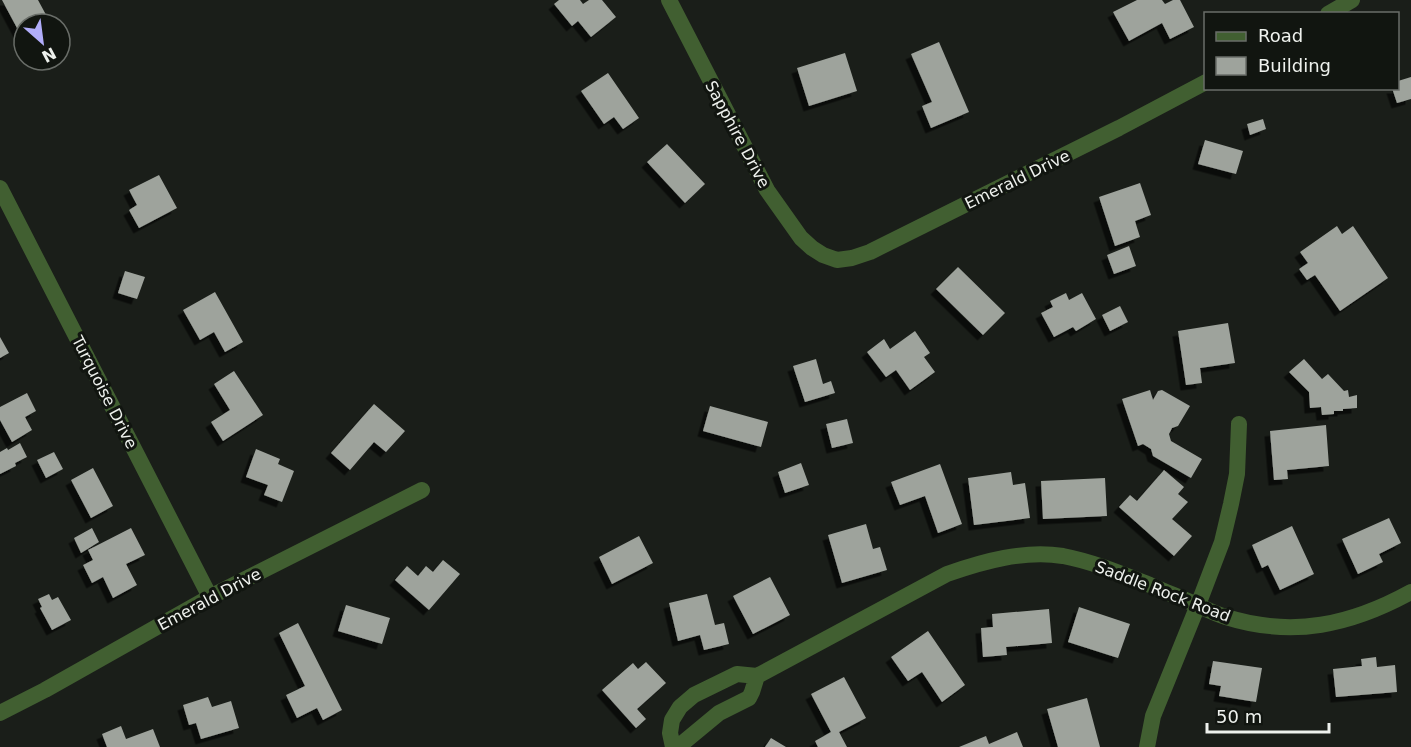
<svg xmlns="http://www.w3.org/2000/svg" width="1411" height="747" viewBox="0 0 1411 747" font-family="'DejaVu Sans',sans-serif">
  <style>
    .building { fill: #9ea39c; filter: url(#shadow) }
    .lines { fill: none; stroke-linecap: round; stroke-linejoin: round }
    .minor { stroke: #415f31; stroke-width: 16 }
    .labels { text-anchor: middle; stroke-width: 6; stroke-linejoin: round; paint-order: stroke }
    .street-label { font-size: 16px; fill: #eef1ed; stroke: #111510 }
  </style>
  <defs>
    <filter id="shadow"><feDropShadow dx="-5.5" dy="5.5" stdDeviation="0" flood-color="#0009"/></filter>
  </defs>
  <rect width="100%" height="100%" fill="#1a1e19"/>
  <path class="building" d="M2 0H38L51 24H24V41Z
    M559 0H580L583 4 589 0H602L616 17 591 37 578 21 572 26 554 4Z
    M1137 0H1162L1165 4 1173 0H1180L1194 27 1170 39 1162 23 1129 41 1113 12Z
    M939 42 969 112 931 128 922 106 932 102 911 54Z
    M845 53 857 91 809 106 797 68Z
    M608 73 639 118 623 129 614 117 604 124 581 91Z
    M1411 77V99L1397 103 1392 88H1398V81Z
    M1263 119 1266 129 1250 135 1247 124Z
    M1205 140 1243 151 1236 174 1198 164Z
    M667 144 705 184 685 203 647 162Z
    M159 175 177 208 139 228 129 210 137 205 129 190Z
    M1140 183 1151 215 1135 221 1140 237 1115 246 1099 197Z
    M1337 226 1342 234 1353 226 1388 278 1340 311 1315 275 1307 280 1299 269 1308 263 1300 252Z
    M1129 246 1136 266 1114 274 1107 255Z
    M958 267 1005 313 983 335 936 289Z
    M125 271 145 277 137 299 118 293Z
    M215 292 243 342 225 352 214 332 200 340 183 310Z
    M1066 293 1069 300 1082 293 1096 319 1076 331 1073 327 1054 337 1041 313 1053 307 1050 301Z
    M1120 306 1128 322 1110 331 1102 315Z
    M1228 323 1235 363 1200 368 1202 383 1186 385 1178 331Z
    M915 331 930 353 924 357 935 372 910 390 896 370 886 377 867 352 884 339 890 349Z
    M0 337 9 353 0 358Z
    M816 359 823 384 831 381 835 393 805 402 793 366Z
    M1304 359 1322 379 1328 374 1344 391 1348 390 1349 397 1357 395V408L1343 409V411H1334V414L1322 415 1321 407 1310 408 1309 392 1289 372Z
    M234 371 263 415 223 441 211 422 230 410 214 384Z
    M1150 390 1153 400 1158 391 1162 390 1190 406 1178 426 1172 428 1169 434 1171 441 1202 459 1191 478 1153 456 1151 449 1143 444 1138 446 1122 399Z
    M27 393 36 411 25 417 32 430 12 442 0 420V407Z
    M374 404 405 431 386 452 374 442 350 470 331 453Z
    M710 406 768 422 761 447 703 431Z
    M847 419 853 443 832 448 826 424Z
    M1326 425 1329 466 1287 470 1288 479 1274 480 1270 431Z
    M20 443 27 457 15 463 16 466 0 474V452L7 448 8 450Z
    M256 449 280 459 278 464 294 471 282 502 264 495 268 485 246 477Z
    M54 452 63 469 46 478 37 460Z
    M801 463 809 485 785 493 778 472Z
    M940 464 962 524 938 533 925 496 900 505 891 482Z
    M93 468 113 506 91 518 71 480Z
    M1164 470 1184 487 1178 494 1188 502 1172 519 1192 536 1174 556 1119 507 1130 495 1137 501Z
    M1011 472 1013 485 1025 483 1030 518 974 525 968 478Z
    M1105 478 1107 516 1043 519 1041 481Z
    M1389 518 1401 543 1379 554 1383 562 1358 574 1342 539Z
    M866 524 873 549 880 547 887 570 842 583 828 535Z
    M1292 526 1314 574 1280 590 1268 565 1262 568 1252 545Z
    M92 528 99 542 81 553 74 538Z
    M131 528 145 555 126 564 137 585 113 598 103 577 92 583 83 565 93 560 88 550Z
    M639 536 653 563 612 584 599 557Z
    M443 560 460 574 429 610 395 580 407 566 418 576 426 566 433 572Z
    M770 577 790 615 753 634 733 596Z
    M49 594 52 600 58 597 71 620 52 630 40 608 42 607 38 599Z
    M707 594 715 625 724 623 729 644 704 650 700 635 678 641 669 603Z
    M346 605 390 618 382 644 338 631Z
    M1079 607 1130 624 1118 658 1068 642Z
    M1049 609 1052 643 1006 647 1007 655 983 657 981 628 993 627 992 614Z
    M298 623 342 710 323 720 317 708 297 718 286 695 305 686 279 633Z
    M928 631 965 685 942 702 922 672 908 681 891 657Z
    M1376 657 1377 667 1395 665 1397 692 1336 697 1333 669 1362 666 1361 659Z
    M1213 661 1262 668 1256 702 1219 696 1221 686 1209 684Z
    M646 662 666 683 637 709 646 719 636 728 602 690 633 663 638 669Z
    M844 677 866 718 839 732 847 747H818L815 741 831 732 811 694Z
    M208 697 212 707 231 701 239 728 201 739 196 723 189 725 183 705Z
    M1087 698 1100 747H1058L1047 709Z
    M121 726 126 739 153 729 160 747H107L102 734Z
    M1017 732 1023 747H959L986 736 989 744Z
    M771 738 786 747H765Z"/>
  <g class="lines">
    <path class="minor" d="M669 0 767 190 801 238 812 248 823 255 837 260 852 258 870 252 1119 128 1206 82
      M1328 14 1352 0
      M0 188 210 597
      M0 713 45 690 210 597 422 490
      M673 747 670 733 672 720 680 707 694 695 737 674 757 676 947 574C984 561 1024 550 1063 556 1094 562 1122 574 1150 585 1166 592 1181 598 1197 605 1206 609 1216 614 1226 617 1293 638 1351 625 1411 592
      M678 747 719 713 749 698 752 692 757 676
      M1147 747 1153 716 1198 605 1222 542 1231 504 1237 474 1239 424"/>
  </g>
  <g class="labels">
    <g class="street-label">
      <text transform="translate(738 134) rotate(62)" y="6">Sapphire Drive</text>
      <text transform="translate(1017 179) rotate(-26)" y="6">Emerald Drive</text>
      <text transform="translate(105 392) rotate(63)" y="6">Turquoise Drive</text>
      <text transform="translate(1163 591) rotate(21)" y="6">Saddle Rock Road</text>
      <text transform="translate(209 599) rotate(-28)" y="6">Emerald Drive</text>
    </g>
  </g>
  <rect x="1204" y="12" width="195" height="78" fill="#111510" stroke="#696d68" stroke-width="1.5"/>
  <rect x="1216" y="32" width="30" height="9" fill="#415f31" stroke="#696d68" stroke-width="1.5"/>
  <text x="1258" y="42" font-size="18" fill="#eef1ed">Road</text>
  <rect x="1216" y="57" width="30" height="18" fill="#9ea39c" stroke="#696d68" stroke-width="1.5"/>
  <text x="1258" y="72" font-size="18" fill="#eef1ed">Building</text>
  <g transform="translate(42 42) rotate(152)"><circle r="28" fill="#111510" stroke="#696d68" stroke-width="1.5"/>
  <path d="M0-4.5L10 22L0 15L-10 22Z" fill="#b1adfa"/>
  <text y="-9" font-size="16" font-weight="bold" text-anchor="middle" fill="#eef1ed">N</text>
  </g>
  <path d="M1207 723v9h122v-9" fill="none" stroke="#eef1ed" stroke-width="3"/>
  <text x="1216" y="723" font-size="18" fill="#eef1ed" stroke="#111510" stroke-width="4.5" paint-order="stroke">50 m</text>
</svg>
